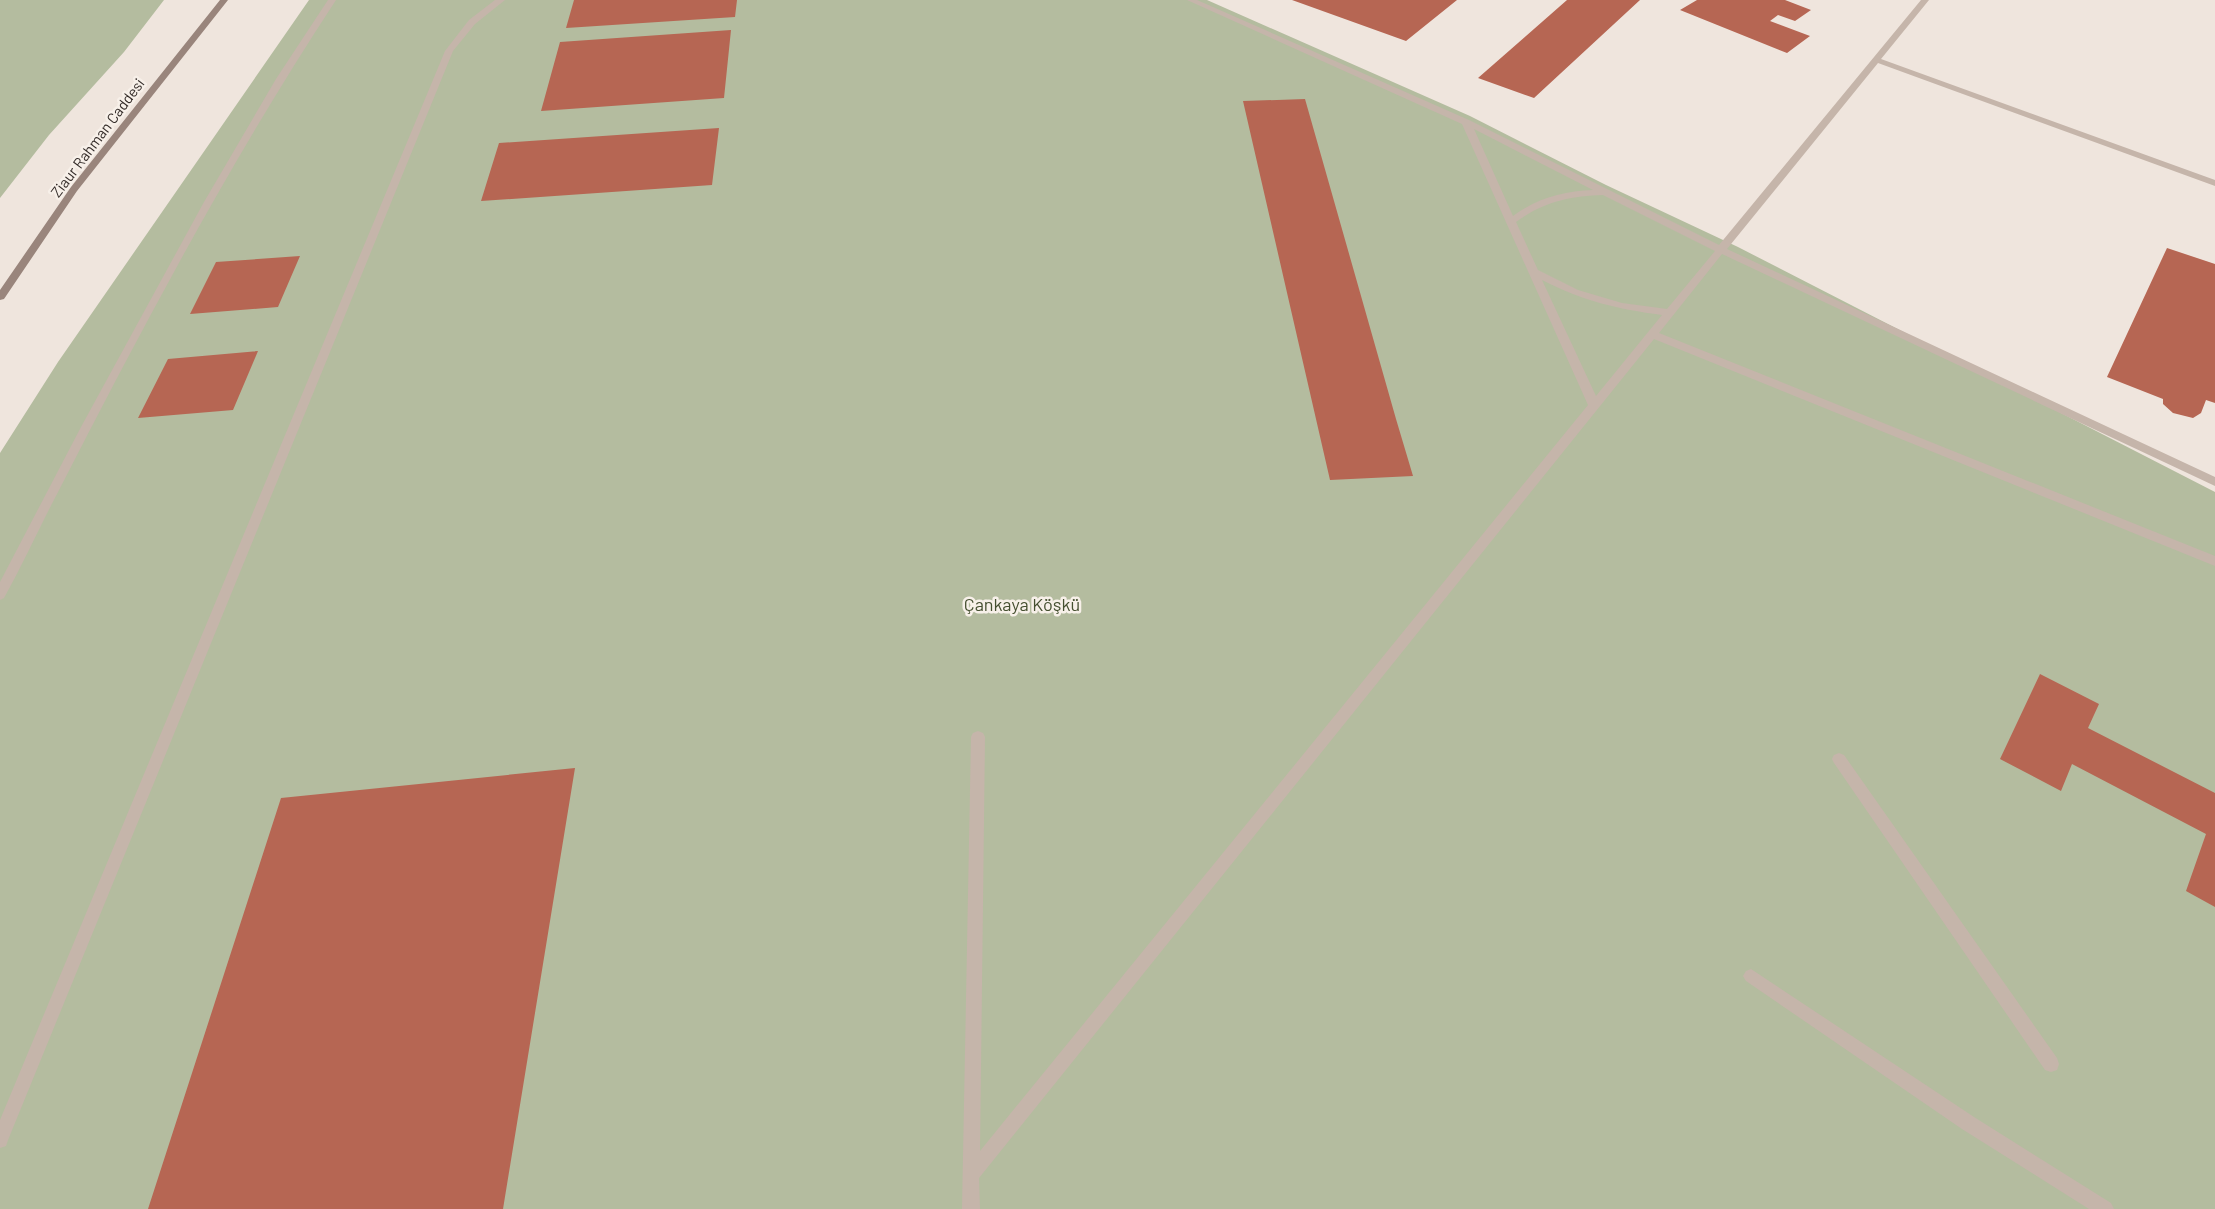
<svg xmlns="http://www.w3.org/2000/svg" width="2215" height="1209" viewBox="0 0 2215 1209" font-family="Barlow,sans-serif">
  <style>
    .green { fill: #b4bc9f }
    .building { fill: #b66653 }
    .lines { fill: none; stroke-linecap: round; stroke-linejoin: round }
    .lane { fill: #c5b5aa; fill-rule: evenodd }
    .secondary { fill: #99857c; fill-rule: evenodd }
    .labels { text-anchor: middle; stroke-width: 5; stroke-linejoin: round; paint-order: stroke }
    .far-street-label { font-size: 15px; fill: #342c29; stroke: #f7f0e9 }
    .park-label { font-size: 18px; fill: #454f30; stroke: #f7f0e9 }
  </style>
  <rect width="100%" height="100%" fill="#efe5dd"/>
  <path class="green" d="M0 0H164L124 52 49 135 0 198Z
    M309 0H1207L1470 116 1606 185 1738 247 2215 492V1209H0V453L58 362Z"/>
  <path class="building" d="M574 0H737L735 17 566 28Z
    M1292 0H1457L1406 41Z
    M1567 0H1640L1534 98 1478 78Z
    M1697 0H1785L1811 10 1795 21 1778 15 1770 21 1810 36 1787 53 1680 10Z
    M731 30 724 98 541 111 560 42Z
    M1305 99 1396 419 1413 476 1330 480 1243 101Z
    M719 128 712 185 481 201 499 143Z
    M2167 248 2215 264V403L2206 400 2201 413 2193 418 2173 413 2163 404V399L2107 377Z
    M300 256 278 307 190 314 216 262Z
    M258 351 233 410 138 418 168 359Z
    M2040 674 2099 704 2088 728 2215 793V907L2186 891 2206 834 2072 764 2061 791 2000 759Z
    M575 768 503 1209H148L281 798Z"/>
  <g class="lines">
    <path class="lane" d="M328 0H336C232 158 143 326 57 494 39 528 23 564 4 598L0 600V582L11 561 81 427 204 202 276 79Z
      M495 0H505L475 24 453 51 8 1140 6 1146 0 1148V1120L445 51 469 20Z
      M1187 0H1197L1469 120 1719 245 1921 0H1929L1881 59 2215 180V186L1878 63 1727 249 2215 477V486L1722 254 1659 333 2215 556V566L1654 339 979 1178 980 1209H962L971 737 973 733 978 731 983 733 985 737 980 1151 1588 405 1462 124ZM1474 129 1593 190C1564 191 1537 198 1513 216ZM1603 195 1715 251 1667 309 1622 303 1578 290 1538 270 1516 222C1543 202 1570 196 1603 195ZM1542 280C1583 301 1617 309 1662 315L1596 396Z
      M1839 753 1844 755 2057 1058 2059 1064 2057 1070 2051 1072 2045 1070 1834 763 1832 759 1834 755Z
      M1751 969 1974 1117 2111 1203 2114 1209H2089L1962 1129 1746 981 1743 976 1746 971Z"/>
    <path class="secondary" d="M220 0H228L77 191 4 299 0 300V290L71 187Z"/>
  </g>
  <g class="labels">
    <g class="far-street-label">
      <text transform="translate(98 138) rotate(-53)" y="5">Ziaur Rahman Caddesi</text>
    </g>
    <g class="park-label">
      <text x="1022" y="611">Çankaya Köşkü</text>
    </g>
  </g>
</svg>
